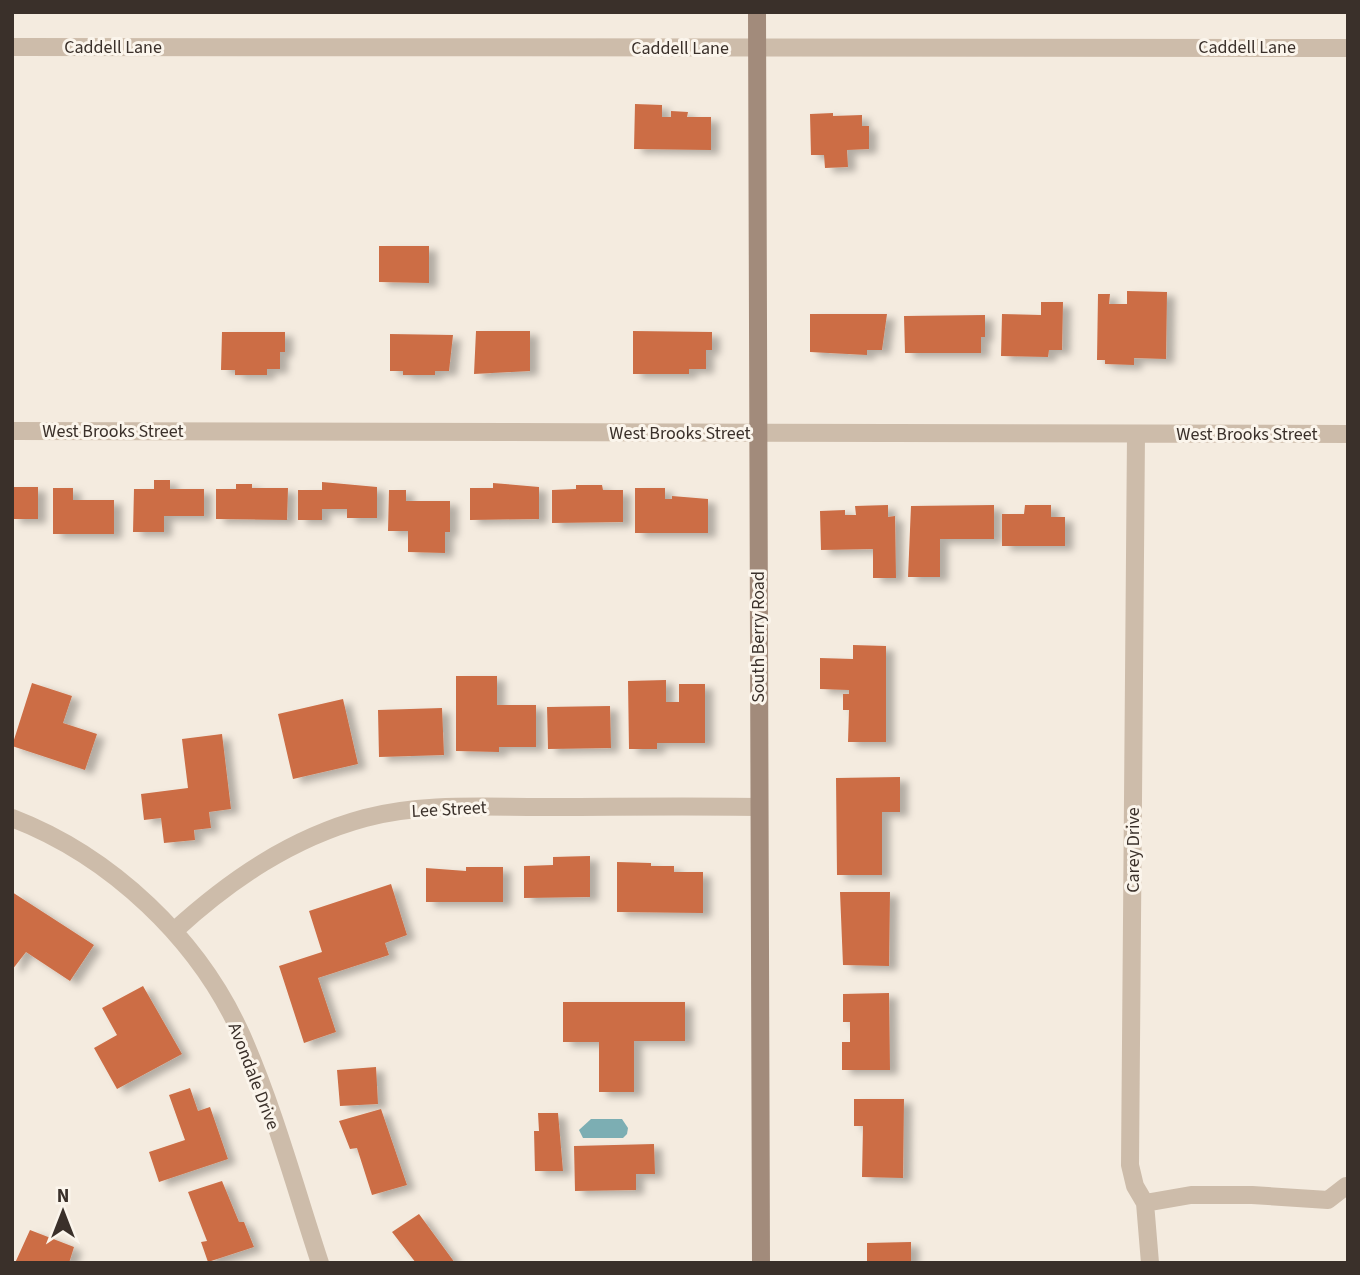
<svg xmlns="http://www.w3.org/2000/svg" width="1360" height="1275" viewBox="0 0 1360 1275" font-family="'Source Sans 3',sans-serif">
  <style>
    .water { fill: #7caeb3 }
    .building { fill: #cc6d45; filter: url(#shadow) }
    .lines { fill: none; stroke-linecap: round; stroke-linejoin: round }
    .street { stroke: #cdbcaa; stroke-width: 18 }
    .secondary { stroke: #a28b7b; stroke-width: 18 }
    .labels { text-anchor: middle; stroke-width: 6; stroke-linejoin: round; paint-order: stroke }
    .street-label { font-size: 18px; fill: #3a302a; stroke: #fbf5ec }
  </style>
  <defs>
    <filter id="shadow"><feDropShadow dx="8" dy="4.5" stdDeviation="3.5" flood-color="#0004"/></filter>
  </defs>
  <rect width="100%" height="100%" fill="#f4ebdf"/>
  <path class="water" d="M591 1119H622L628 1128 627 1134 623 1138H583L579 1130Z"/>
  <path class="building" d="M635 104 662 105V117H671V111L688 112 687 117H711V150L634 149Z
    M833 113V116L862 115V126H869V149L847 150 848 167 825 168 824 155H811L810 114Z
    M379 246H429V283L379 282Z
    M1127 291 1167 292 1166 359 1134 358V365L1105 364V360H1097L1098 294H1110L1109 304H1127Z
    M1041 302H1063L1062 350H1049L1048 357 1001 356 1002 314 1041 315Z
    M810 314H887L882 350H867V355L810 352Z
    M985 315V337H981V353H905L904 316Z
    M476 331H530V371L474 374Z
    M633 331 712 332V350H706V369H689V374H633Z
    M222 332H285V352H280V369H267V375H235V370H221Z
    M390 334 453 335 449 371H435V375H403V371H390Z
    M154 480H170V489H204V516H164V532H133L134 489H154Z
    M322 482 377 487V518H347V509H322V520H298V490H322Z
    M493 483 539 487V519L470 520V488H493Z
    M236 484H252V488H288L287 520 216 519V489H236Z
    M576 485H602L603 490H623V522L552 523V490L576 489Z
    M12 487H38V519H12Z
    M53 488H73V500H114V534H53Z
    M635 488H665V499H672V496L708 499V533H635Z
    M389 490H406V501H450V532H445V553L408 552V531H388Z
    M888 505V517L895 516 896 578H873V549L821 550 820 511 845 510V515H856L855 506Z
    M994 505V539H940V577H908L911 506Z
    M1025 505H1051V517H1065V546H1002V514H1024Z
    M853 645 886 646V742H848L849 710H843V694H849V690L820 689V658L853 659Z
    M456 676H497V705H536V747H499V752L456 751Z
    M666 680V702H679V684H705V743H657V749H629L628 681Z
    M32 683 72 696 63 723 97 734 85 770 12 746Z
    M343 699 358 764 293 779 278 714Z
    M610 706 611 748 548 749 547 707Z
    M442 708 444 755 379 757 378 710Z
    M222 734 231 809 209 812 211 828 194 830 195 840 164 843 161 818 144 820 141 794 188 788 182 739Z
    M900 777V812H882V875H837L836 778Z
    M590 856V897L524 898V866L553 865V857Z
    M617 862 651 863V866H674V872H703V913L617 912Z
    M466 867H503V902H426V868L466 871Z
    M391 884 407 935 385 943 389 955 318 978 336 1032 304 1043 279 966 322 952 309 911Z
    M12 892 94 945 70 981 26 952 12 970Z
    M840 892H890L889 966 843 965Z
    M143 986 182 1054 117 1089 94 1048 117 1035 102 1008Z
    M889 993 890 1070H842V1042H850V1022H843V994Z
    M563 1002H685V1041H634V1092H599V1042H563Z
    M376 1067 378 1104 340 1106 337 1070Z
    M190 1088 198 1111 210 1107 228 1159 159 1182 149 1152 185 1140 169 1095Z
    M854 1099H904L903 1178 862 1177 863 1126H854Z
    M381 1109 407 1185 372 1195 357 1148 350 1149 339 1121Z
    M538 1113H558L563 1171H535L534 1131H539Z
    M654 1144 655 1174H636V1190L575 1191 574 1146Z
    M222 1181 239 1222H244L254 1247 208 1262 201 1242 207 1241 188 1192Z
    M419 1214 455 1263H416L392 1232Z
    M30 1230 74 1247 69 1263H15Z
    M911 1242V1263H867V1243Z"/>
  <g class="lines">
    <path class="street" d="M12 47 1348 48
      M12 431 1348 434
      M1136 434 1130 1165 1135 1186 1145 1203 1150 1263
      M12 818C111 856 199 939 242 1036 274 1109 295 1187 320 1263
      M174 931C230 880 291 838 365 818 421 803 482 807 540 807 612 807 685 806 758 807
      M1145 1203 1191 1195H1252L1328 1200 1346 1186"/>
    <path class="secondary" d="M757 12 761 1263"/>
  </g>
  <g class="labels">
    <g class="street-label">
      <text x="113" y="53">Caddell Lane</text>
      <text x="1247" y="53">Caddell Lane</text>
      <text x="680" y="54">Caddell Lane</text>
      <text x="113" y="437">West Brooks Street</text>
      <text x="680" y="439">West Brooks Street</text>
      <text x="1247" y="440">West Brooks Street</text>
      <text transform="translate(758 637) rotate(-90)" y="6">South Berry Road</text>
      <text transform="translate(449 809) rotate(-3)" y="6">Lee Street</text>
      <text transform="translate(1133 850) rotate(-90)" y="6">Carey Drive</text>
      <text transform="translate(254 1076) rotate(69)" y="6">Avondale Drive</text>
    </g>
  </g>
  <rect width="1360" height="1275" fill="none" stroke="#3a302a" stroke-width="28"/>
  <g transform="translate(63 1212)" stroke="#fbf5ec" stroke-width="5" paint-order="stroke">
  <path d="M0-5L12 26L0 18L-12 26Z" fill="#3a302a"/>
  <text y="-10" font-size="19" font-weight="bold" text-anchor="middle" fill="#3a302a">N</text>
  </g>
</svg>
